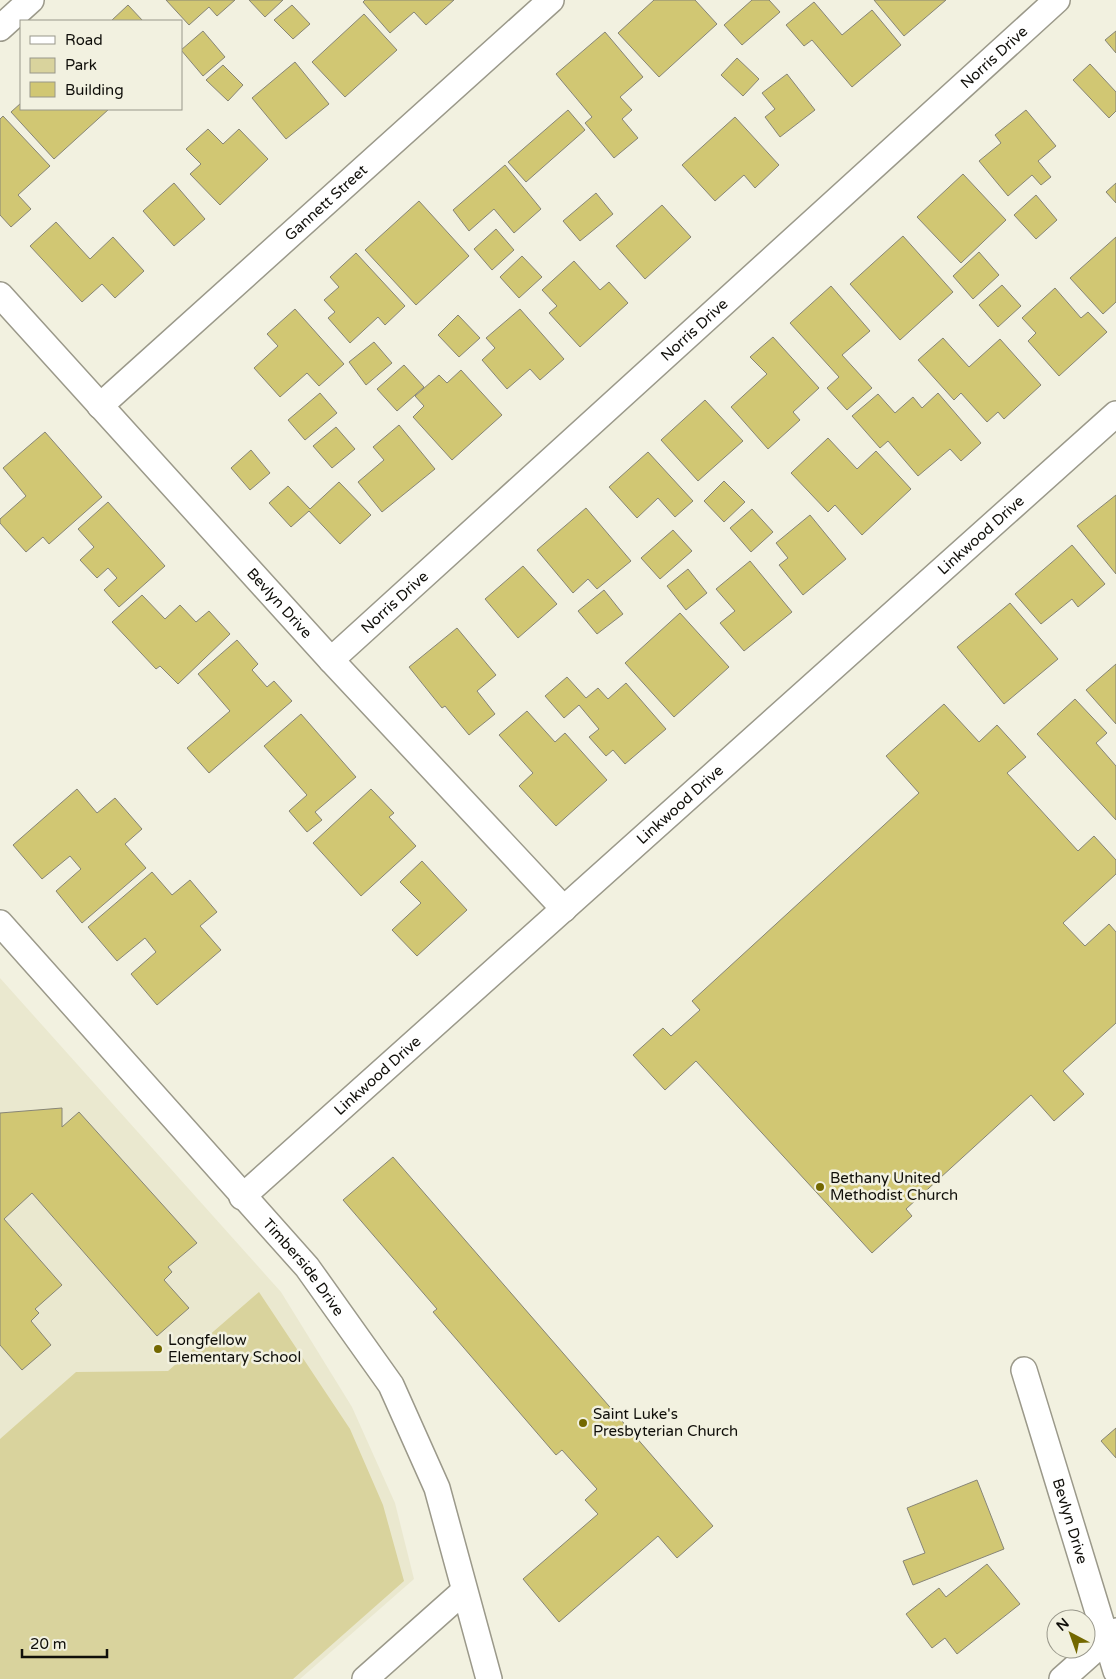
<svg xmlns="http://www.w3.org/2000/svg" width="1116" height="1679" viewBox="0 0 1116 1679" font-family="'Varela Round',sans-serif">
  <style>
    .built { fill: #eae8cf }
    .green { fill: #d9d39d }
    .building { fill: #d1c773; stroke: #878576 }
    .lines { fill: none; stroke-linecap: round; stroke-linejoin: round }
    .minor-casing { stroke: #9b998a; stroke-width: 28 }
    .minor { stroke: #fff; stroke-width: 25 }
    .poi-dot { fill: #736800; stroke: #f2f1e0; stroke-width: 2 }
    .labels { text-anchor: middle; stroke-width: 5; stroke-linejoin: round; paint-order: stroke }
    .street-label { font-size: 15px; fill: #100f0a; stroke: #f2f1e0 }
    .poi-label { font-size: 15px; fill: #100f0a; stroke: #f2f1e0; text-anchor: start }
  </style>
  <rect width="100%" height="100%" fill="#f2f1e0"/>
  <path class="built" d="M0 978 281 1292 352 1407 395 1503 414 1579 300 1679H0Z"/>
  <path class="green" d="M259 1292 350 1429 383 1505 404 1581 293 1679H0V1439L76 1372 168 1371Z"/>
  <path class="building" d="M166 0H235L217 16 209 7 189 25Z
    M249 0H283L265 17Z
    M365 0H454L426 25 414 12 390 33 363 2Z
    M654 0H695L717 24 659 77 618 33Z
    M752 0H769L780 12 742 45 724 25Z
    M874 0H946L904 36Z
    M814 2 842 35 872 10 901 45 852 87 812 40 804 46 786 25Z
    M128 5 143 21H111Z
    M292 5 310 24 293 39 274 20Z
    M364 14 397 50 345 97 312 62Z
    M203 31 225 57 203 76 181 50Z
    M1116 31V53L1105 40Z
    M605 32 643 77 620 97 632 110 622 119 638 138 614 158 585 123 592 117 556 74Z
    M737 58 759 79 743 96 721 75Z
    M295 62 329 104 286 139 252 98Z
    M1090 64 1116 92V111L1109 118 1073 80Z
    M223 65 243 85 228 101 206 80Z
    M787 74 815 110 780 137 765 117 775 109 762 93Z
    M21 103V109H109L54 159 11 112Z
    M568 110 585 130 526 182 508 162Z
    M1026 110 1056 146 1038 161 1051 177 1041 185 1032 175 1008 196 979 161 1001 143 995 135Z
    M3 116 50 166 18 195 31 209 11 227 0 215V119Z
    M735 117 779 165 755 188 744 175 715 201 682 165Z
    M208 129 223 144 239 129 268 159 220 205 190 174 201 164 186 149Z
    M505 165 541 209 514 233 494 209 469 231 453 210Z
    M963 174 1006 220 961 263 917 217Z
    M174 183 205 219 174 246 143 211Z
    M1116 183V203L1106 192Z
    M596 193 613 214 580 241 563 221Z
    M1036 195 1057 220 1036 239 1014 215Z
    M419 201 469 256 416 305 365 250Z
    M662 205 691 237 645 279 616 246Z
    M56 222 90 259 113 237 144 271 115 298 102 284 82 302 30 246Z
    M496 229 514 250 492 270 474 249Z
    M903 236 953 292 900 340 850 284Z
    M1116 237V302L1103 314 1070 278Z
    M979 252 999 275 973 299 953 276Z
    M356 253 405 306 385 325 378 317 350 343 328 318 335 312 324 300 339 287 330 277Z
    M522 256 542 277 519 298 500 277Z
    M574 261 600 290 609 282 628 303 580 347 549 313 557 306 542 290Z
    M1002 285 1021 306 998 327 979 305Z
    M831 286 870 331 842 355 872 388 847 410 827 388 839 377 790 323Z
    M1055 288 1081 318 1088 312 1107 332 1059 376 1028 341 1036 333 1022 318Z
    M295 309 344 364 319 386 307 373 280 397 254 368 278 346 267 334Z
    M520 309 564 359 540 380 530 369 507 389 482 360 495 348 486 338Z
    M458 315 480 338 459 357 438 335Z
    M773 337 819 388 793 412 800 420 768 449 731 407 767 374 750 357Z
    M943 338 969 367 1000 339 1041 385 1004 419 998 412 987 422 961 393 954 400 918 360Z
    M374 342 392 363 366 385 349 362Z
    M404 365 424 387 397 411 377 389Z
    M461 370 502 415 452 460 413 417 424 406 415 396 439 375 447 383Z
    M320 393 337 413 305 440 288 420Z
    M938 393 981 443 961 461 950 449 918 476 888 441 880 448 852 416 878 394 895 413 913 397 922 408Z
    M705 400 743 441 698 481 661 440Z
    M399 425 435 469 382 512 358 482 384 460 373 447Z
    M336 427 355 449 332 468 313 446Z
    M45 432 102 497 49 544 43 537 26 552 0 523V519L26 496 3 468Z
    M828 438 857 469 876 451 911 489 862 535 835 505 828 512 791 473Z
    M251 450 270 473 250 490 231 468Z
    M648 452 693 501 675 517 658 498 637 518 609 487Z
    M724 481 745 502 724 522 704 501Z
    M339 482 371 515 340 544 309 511 291 527 269 503 288 486 310 509Z
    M1116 495V574L1077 526Z
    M108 502 165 566 119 607 104 590 117 578 108 568 97 578 80 560 94 547 78 529Z
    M586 508 631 561 597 589 588 579 573 593 537 550Z
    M752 509 773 532 751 552 730 528Z
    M810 515 846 559 803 595 779 565 788 558 776 543Z
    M673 530 692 551 660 579 641 558Z
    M1072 545 1105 584 1078 607 1072 599 1041 624 1015 594Z
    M750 561 792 612 744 651 720 623 735 611 716 589Z
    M523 566 557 604 518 638 485 599Z
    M688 569 707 593 686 610 667 586Z
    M604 590 623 614 597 634 578 611Z
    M142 595 165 619 180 605 196 622 209 611 230 634 178 684 160 666 156 669 112 622Z
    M1010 603 1058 659 1004 704 957 647Z
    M680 613 729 667 674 717 625 663Z
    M457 628 496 675 477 691 495 714 469 735 445 706 442 708 409 667Z
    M237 640 258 664 252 670 267 687 274 681 292 701 209 773 187 748 230 711 198 674Z
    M1116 664V724L1086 690Z
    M567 677 586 698 598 688 608 699 626 683 666 729 625 764 613 750 606 756 589 737 599 729 579 705 564 718 545 696Z
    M1075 699 1107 733 1096 743 1116 766V820L1037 734Z
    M944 704 979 742 997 725 1026 757 1007 773 1078 851 1094 836 1116 860V874L1063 923 1085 946 1109 924 1116 932V1023L1063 1071 1084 1094 1054 1121 1031 1095 906 1209 912 1216 872 1253 696 1061 665 1090 633 1055 663 1028 671 1036 700 1010 692 1001 919 793 886 756Z
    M527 711 555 742 565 733 607 780 556 826 519 786 533 773 499 735Z
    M301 714 356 777 315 812 322 820 307 832 289 811 307 795 264 746Z
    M77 789 97 813 115 798 142 829 125 844 146 868 82 923 56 891 81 869 70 856 42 879 13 845Z
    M371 789 394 813 389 817 416 846 361 896 313 843Z
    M422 861 467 910 417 956 392 930 421 903 400 882Z
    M152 872 172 895 190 880 217 912 200 926 221 950 157 1005 131 974 156 952 145 938 117 961 88 927Z
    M62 1108V1127L79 1112 197 1243 168 1267 172 1272 164 1280 189 1308 157 1336 32 1193 4 1219 62 1285 35 1309 39 1313 31 1321 51 1345 22 1370 0 1345V1113Z
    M393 1157 713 1526 677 1558 658 1536 559 1622 523 1579 598 1514 585 1500 597 1489 562 1450 556 1455 433 1312 437 1309 343 1200Z
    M1116 1428V1458L1101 1441Z
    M977 1480 1004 1549 913 1585 903 1561 925 1553 907 1508Z
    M987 1564 1020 1604 957 1654 945 1638 932 1648 906 1614 939 1588 946 1597Z"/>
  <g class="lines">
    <defs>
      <g id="minor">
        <path d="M0 28 31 0"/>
        <path id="s1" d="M0 295 331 660 564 909"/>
        <path id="s2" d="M100 406 551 0"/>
        <path id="s3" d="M331 660 1057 0"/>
        <path id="s4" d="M0 923 307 1267 391 1385 437 1488 489 1679"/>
        <path id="s5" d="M242 1197 1116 414"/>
        <path id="s6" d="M1024 1370 1116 1671"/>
        <path d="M365 1679 464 1591"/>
        <path d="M1062 1679 1116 1631"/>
      </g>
    </defs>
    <use href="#minor" class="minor-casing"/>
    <use href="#minor" class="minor"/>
  </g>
  <g class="poi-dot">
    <circle cx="820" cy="1187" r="5"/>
    <circle cx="158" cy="1349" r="5"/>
    <circle cx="583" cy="1423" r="5"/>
  </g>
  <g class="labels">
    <g class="street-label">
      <text dy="5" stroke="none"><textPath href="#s3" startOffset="896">Norris Drive</textPath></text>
      <text dy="5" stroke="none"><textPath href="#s2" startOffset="304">Gannett Street</textPath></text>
      <text dy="5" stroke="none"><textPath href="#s3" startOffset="491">Norris Drive</textPath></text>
      <text dy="5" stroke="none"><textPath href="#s5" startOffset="992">Linkwood Drive</textPath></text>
      <text dy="5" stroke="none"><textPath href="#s3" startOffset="86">Norris Drive</textPath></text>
      <text dy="5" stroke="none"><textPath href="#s1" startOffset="416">Bevlyn Drive</textPath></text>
      <text dy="5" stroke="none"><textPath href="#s5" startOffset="588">Linkwood Drive</textPath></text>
      <text dy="5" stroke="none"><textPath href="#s5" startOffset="182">Linkwood Drive</textPath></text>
      <text dy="5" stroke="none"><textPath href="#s4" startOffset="459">Timberside Drive</textPath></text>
      <text dy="5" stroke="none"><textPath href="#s6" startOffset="158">Bevlyn Drive</textPath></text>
    </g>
    <g class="poi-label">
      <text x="830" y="1183">Bethany United<tspan x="830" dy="17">Methodist Church</tspan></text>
      <text x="168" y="1345">Longfellow<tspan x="168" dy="17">Elementary School</tspan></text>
      <text x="593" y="1419">Saint Luke's<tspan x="593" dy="17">Presbyterian Church</tspan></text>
    </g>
  </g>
  <rect x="20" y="20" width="162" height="90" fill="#f2f1e0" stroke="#98978a"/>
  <rect x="30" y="36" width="25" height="8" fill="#ffffff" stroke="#98978a"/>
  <text x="65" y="45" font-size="15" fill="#100f0a">Road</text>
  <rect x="30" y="58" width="25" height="15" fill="#d9d39d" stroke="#98978a"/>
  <text x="65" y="70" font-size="15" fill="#100f0a">Park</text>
  <rect x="30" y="82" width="25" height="15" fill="#d1c773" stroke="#98978a"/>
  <text x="65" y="95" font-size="15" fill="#100f0a">Building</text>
  <g transform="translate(1071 1634) rotate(319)"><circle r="24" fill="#f2f1e0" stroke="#98978a"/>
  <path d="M0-4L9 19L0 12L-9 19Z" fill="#736800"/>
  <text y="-8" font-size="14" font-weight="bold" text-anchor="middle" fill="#100f0a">N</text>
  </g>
  <path d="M22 1649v8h85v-8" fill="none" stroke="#100f0a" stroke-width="2.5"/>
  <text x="30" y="1649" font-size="15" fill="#100f0a" stroke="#f2f1e0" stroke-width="4" paint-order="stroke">20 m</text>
</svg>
